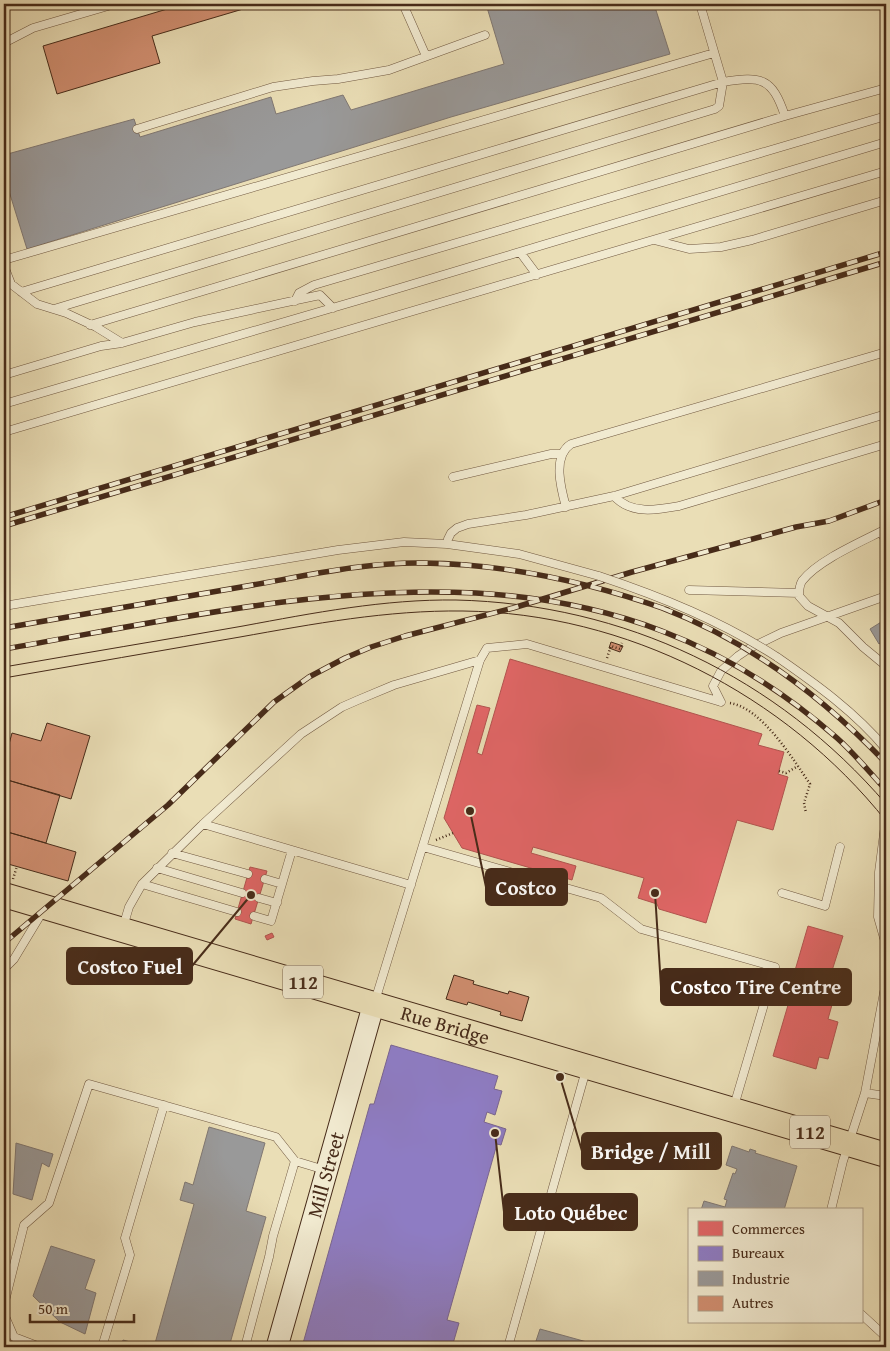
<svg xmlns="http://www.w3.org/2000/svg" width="890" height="1351" viewBox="0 0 890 1351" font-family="'Gentium Book Plus',serif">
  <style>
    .shops { fill: #e06666; stroke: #b2544f }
    .offices { fill: #8e7cc3; stroke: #796490 }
    .industry { fill: #999; stroke: #807873 }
    .building { fill: #d08e70; stroke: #472b19 }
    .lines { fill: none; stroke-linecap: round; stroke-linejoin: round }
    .lane-casing { stroke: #705840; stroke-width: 9 }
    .secondary-casing { stroke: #472b19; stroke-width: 23 }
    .primary-casing { stroke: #472b19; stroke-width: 26 }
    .path { stroke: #472b19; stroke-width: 2.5; stroke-dasharray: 1 2.5; stroke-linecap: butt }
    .lane { stroke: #f1ead0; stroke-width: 8 }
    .secondary { stroke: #f1ead0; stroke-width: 21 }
    .primary { stroke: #eadeb6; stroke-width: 24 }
    .tram { stroke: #472b19; stroke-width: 1 }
    .rail-casing { stroke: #472b19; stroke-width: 5.5 }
    .rail { stroke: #f1ead0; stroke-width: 4; stroke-dasharray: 11; stroke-linecap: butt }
    .lane-bridge-casing { stroke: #705840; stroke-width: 9; stroke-linecap: butt }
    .lane-bridge { stroke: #f1ead0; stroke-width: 8 }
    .labels { text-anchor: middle; stroke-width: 5; stroke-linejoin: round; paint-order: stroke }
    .shield { fill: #f1ead0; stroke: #7a6450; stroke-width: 1 }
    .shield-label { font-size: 19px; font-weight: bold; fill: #472b19 }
    .street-label { font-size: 20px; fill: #472b19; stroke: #f1ead0 }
    .leader { fill: none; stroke: #472b19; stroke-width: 2 }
    .callout-dot { fill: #472b19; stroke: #f1ead0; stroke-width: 2 }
    .callout { fill: #472b19; stroke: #472b19; stroke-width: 2 }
    .callout-label { font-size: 21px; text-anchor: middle; font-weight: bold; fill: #fff }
  </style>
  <rect width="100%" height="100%" fill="#eadeb6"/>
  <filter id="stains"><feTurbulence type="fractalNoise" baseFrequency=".004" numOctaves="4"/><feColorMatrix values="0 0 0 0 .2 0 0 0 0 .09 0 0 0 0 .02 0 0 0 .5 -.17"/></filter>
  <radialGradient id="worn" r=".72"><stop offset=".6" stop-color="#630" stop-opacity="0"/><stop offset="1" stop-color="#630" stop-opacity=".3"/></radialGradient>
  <path class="shops" d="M510 659 762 734 758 745 784 752 778 774 788 777 773 830 737 820 706 923 659 909 657 904 638 898 644 878 533 847 531 853 576 866 572 880 462 848 444 818 477 705 490 708 477 753 482 755Z
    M250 867 267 871 251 924 235 919Z
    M808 926 843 936 830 977 839 980 828 1019 838 1022 828 1059 819 1057 816 1069 773 1056 791 995 789 991Z
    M272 933 274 937 267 940 265 936Z"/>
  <path class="offices" d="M391 1045 498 1076 494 1089 502 1091 495 1115 487 1112 484 1122 506 1129 501 1145 497 1144 447 1320 459 1323 452 1347H302L370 1104H374Z"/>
  <path class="industry" d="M486 4H654L670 54 451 117 27 249 4 175V155L134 119 140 137 271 97 276 114 343 95 351 110 504 64Z
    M886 619V639L879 644 870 629Z
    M209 1127 265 1143 246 1211 266 1217 229 1347H154L194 1204 180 1200 185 1182 193 1185Z
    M16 1143 53 1154 49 1167 42 1163 32 1200 13 1194Z
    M732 1146 749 1152 750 1149 756 1151 755 1153 797 1166 784 1210H701L704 1201 725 1207 727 1200 724 1199 733 1173 735 1174 737 1169 726 1165Z
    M51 1246 95 1260 85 1289 96 1293 85 1334 60 1322 33 1296Z
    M540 1329 605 1347H534Z
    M123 1340 149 1347H121Z"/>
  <path class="building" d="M184 4H260L152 36 160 63 57 94 43 46Z
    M611 642 623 646 620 652 609 648Z
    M47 723 90 736 71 799 4 779V746L8 748 12 733 41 741Z
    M4 779 60 795 46 843 4 831Z
    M4 831 76 852 68 881 8 864 5 875 4 874Z
    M454 975 474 981 473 984 508 994 509 991 529 997 522 1021 500 1015 501 1012 468 1002 467 1005 446 999Z"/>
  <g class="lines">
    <defs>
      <path id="lane" d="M403 4 426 56
        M4 43 33 28 115 4
        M137 129 273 87 313 81 338 79 389 70 485 35
        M654 240 689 249 721 247 752 240 886 200
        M520 252 537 275
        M4 260 714 53
        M4 266 11 284 37 304 66 313 96 327 122 343
        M21 292 723 82C761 76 772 77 785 116
        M295 301 299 293 314 285 886 116
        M54 309 715 109 719 106 723 82 700 4
        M90 325 785 116 886 88
        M4 375 101 346 122 343 195 322 320 295 333 308
        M4 404 373 296 886 142
        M4 432 886 171
        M453 477 551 454H561
        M614 496C631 515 657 510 679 506L886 444
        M566 507C561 489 552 456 571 444L886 352
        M886 529C863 541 818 560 802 581 799 586 799 591 799 596L808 606 839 623 863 647 886 666
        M881 532 886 541
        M447 544 448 539 451 533 457 528 468 524 526 515 614 496 886 414
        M689 590 799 593
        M4 606 338 550 404 542 447 544 519 554 599 576
        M777 657C816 684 855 712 886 749
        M721 702 713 686 721 671 738 656 750 648 781 633 886 596
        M886 818 879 872 878 917 886 945
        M203 824 411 885
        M423 847 601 898 641 929 775 967 734 1106
        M172 853 248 874
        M157 868 242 893
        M265 879 282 884
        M142 884 237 912
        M782 893 825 906 840 847
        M259 898 277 903
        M254 916 271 921 292 850
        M123 927 129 907 142 884 203 824 301 734 342 707 358 700 394 685 480 660
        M4 969 14 959 43 911
        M375 1001 480 660 487 648 527 644 721 702
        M865 1093 886 1096
        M831 1210 843 1161 865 1093 886 982
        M4 1305 24 1225 49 1203 89 1084 276 1137 295 1161
        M4 1314 14 1337 40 1347
        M861 1314 886 1337
        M102 1347 130 1255 125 1238 164 1105
        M245 1347 269 1257 273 1236 295 1161 325 1170
        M508 1347 586 1070"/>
      <g id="secondary">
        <path id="s1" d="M277 1347 374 1003"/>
      </g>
      <g id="primary">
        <path id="s2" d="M4 895 886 1155"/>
      </g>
    </defs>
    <use href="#lane" class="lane-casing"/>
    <use href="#secondary" class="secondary-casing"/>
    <use href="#primary" class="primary-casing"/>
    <path class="path" d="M607 658 611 646 620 649 622 643
      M730 703C762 708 793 759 810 784L804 803 806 813
      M779 771 786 773 798 766
      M436 840 453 833
      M13 879 17 866"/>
    <use href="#lane" class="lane"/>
    <use href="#secondary" class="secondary"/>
    <use href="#primary" class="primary"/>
    <path class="tram" d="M4 667C84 653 164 640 243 626 313 613 385 599 456 600 625 604 777 677 886 804
      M4 678C82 664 161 651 240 637 313 624 387 610 463 611 626 613 785 694 886 821"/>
    <defs>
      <path id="rail" d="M4 517 886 252
        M4 526 886 262
        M662 608C749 641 823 697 886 763
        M4 628C85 614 166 600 247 586 305 576 364 562 423 563 507 564 589 582 668 610
        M4 649C298 598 587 518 837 738 855 754 870 773 886 790
        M4 943 168 805 274 702 309 677 345 658 371 647 405 636 513 608 632 572 796 527 829 521 886 500"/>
    </defs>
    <use href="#rail" class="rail-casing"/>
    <use href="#rail" class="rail"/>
    <defs>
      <path id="lane-bridge" d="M599 576C662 597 721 621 777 657"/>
    </defs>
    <use href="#lane-bridge" class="lane-bridge-casing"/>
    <use href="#lane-bridge" class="lane-bridge"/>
  </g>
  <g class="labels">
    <g class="shield">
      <rect x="283" y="965.5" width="40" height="33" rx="4"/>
      <rect x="790" y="1115.5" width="40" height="33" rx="4"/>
    </g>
    <g class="shield-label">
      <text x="303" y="989">112</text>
      <text x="810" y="1139">112</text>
    </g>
    <g class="street-label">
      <text dy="7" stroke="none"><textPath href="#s2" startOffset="460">Rue Bridge</textPath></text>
      <text dy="7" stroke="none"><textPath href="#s1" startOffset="179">Mill Street</textPath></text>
    </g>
  </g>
  <path class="leader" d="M470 811L486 887M251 895L192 966M655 893L661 987M560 1077L582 1151M495 1133L504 1212"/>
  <g class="callout-dot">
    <circle cx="470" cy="811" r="5"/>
    <circle cx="251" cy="895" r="5"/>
    <circle cx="655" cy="893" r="5"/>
    <circle cx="560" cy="1077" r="5"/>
    <circle cx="495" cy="1133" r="5"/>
  </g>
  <g class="callout">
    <rect x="486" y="869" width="81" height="36" rx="5"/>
    <rect x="67" y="948" width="125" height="36" rx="5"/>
    <rect x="661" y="969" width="190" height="36" rx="5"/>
    <rect x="582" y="1133" width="139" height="36" rx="5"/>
    <rect x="504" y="1194" width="133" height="36" rx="5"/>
  </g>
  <g class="callout-label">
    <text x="526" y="895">Costco</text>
    <text x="130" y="974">Costco Fuel</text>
    <text x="756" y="994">Costco Tire Centre</text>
    <text x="651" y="1159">Bridge / Mill</text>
    <text x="571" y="1220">Loto Québec</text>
  </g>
  <rect width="890" height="1351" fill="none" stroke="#eadeb6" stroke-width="20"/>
  <rect x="5" y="5" width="880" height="1341" fill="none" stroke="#472b19" stroke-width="2.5"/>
  <rect x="10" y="10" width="870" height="1331" fill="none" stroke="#472b19"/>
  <rect x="688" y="1208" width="175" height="115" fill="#f1ead0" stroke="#ad9e87"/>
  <rect x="698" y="1221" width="25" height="15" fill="#e06666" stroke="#ad9e87"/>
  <text x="732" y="1234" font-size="15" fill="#472b19">Commerces</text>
  <rect x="698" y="1246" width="25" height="15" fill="#8e7cc3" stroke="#ad9e87"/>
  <text x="732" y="1258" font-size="15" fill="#472b19">Bureaux</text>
  <rect x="698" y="1271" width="25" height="15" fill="#999999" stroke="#ad9e87"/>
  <text x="732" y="1284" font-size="15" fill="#472b19">Industrie</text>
  <rect x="698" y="1296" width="25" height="15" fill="#d08e70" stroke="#ad9e87"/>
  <text x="732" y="1308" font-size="15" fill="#472b19">Autres</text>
  <path d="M30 1314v8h104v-8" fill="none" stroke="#472b19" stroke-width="2.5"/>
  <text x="38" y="1314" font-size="15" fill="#472b19" stroke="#f1ead0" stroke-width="4" paint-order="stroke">50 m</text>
  <rect width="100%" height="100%" filter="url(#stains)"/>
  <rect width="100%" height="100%" fill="url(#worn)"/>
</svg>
